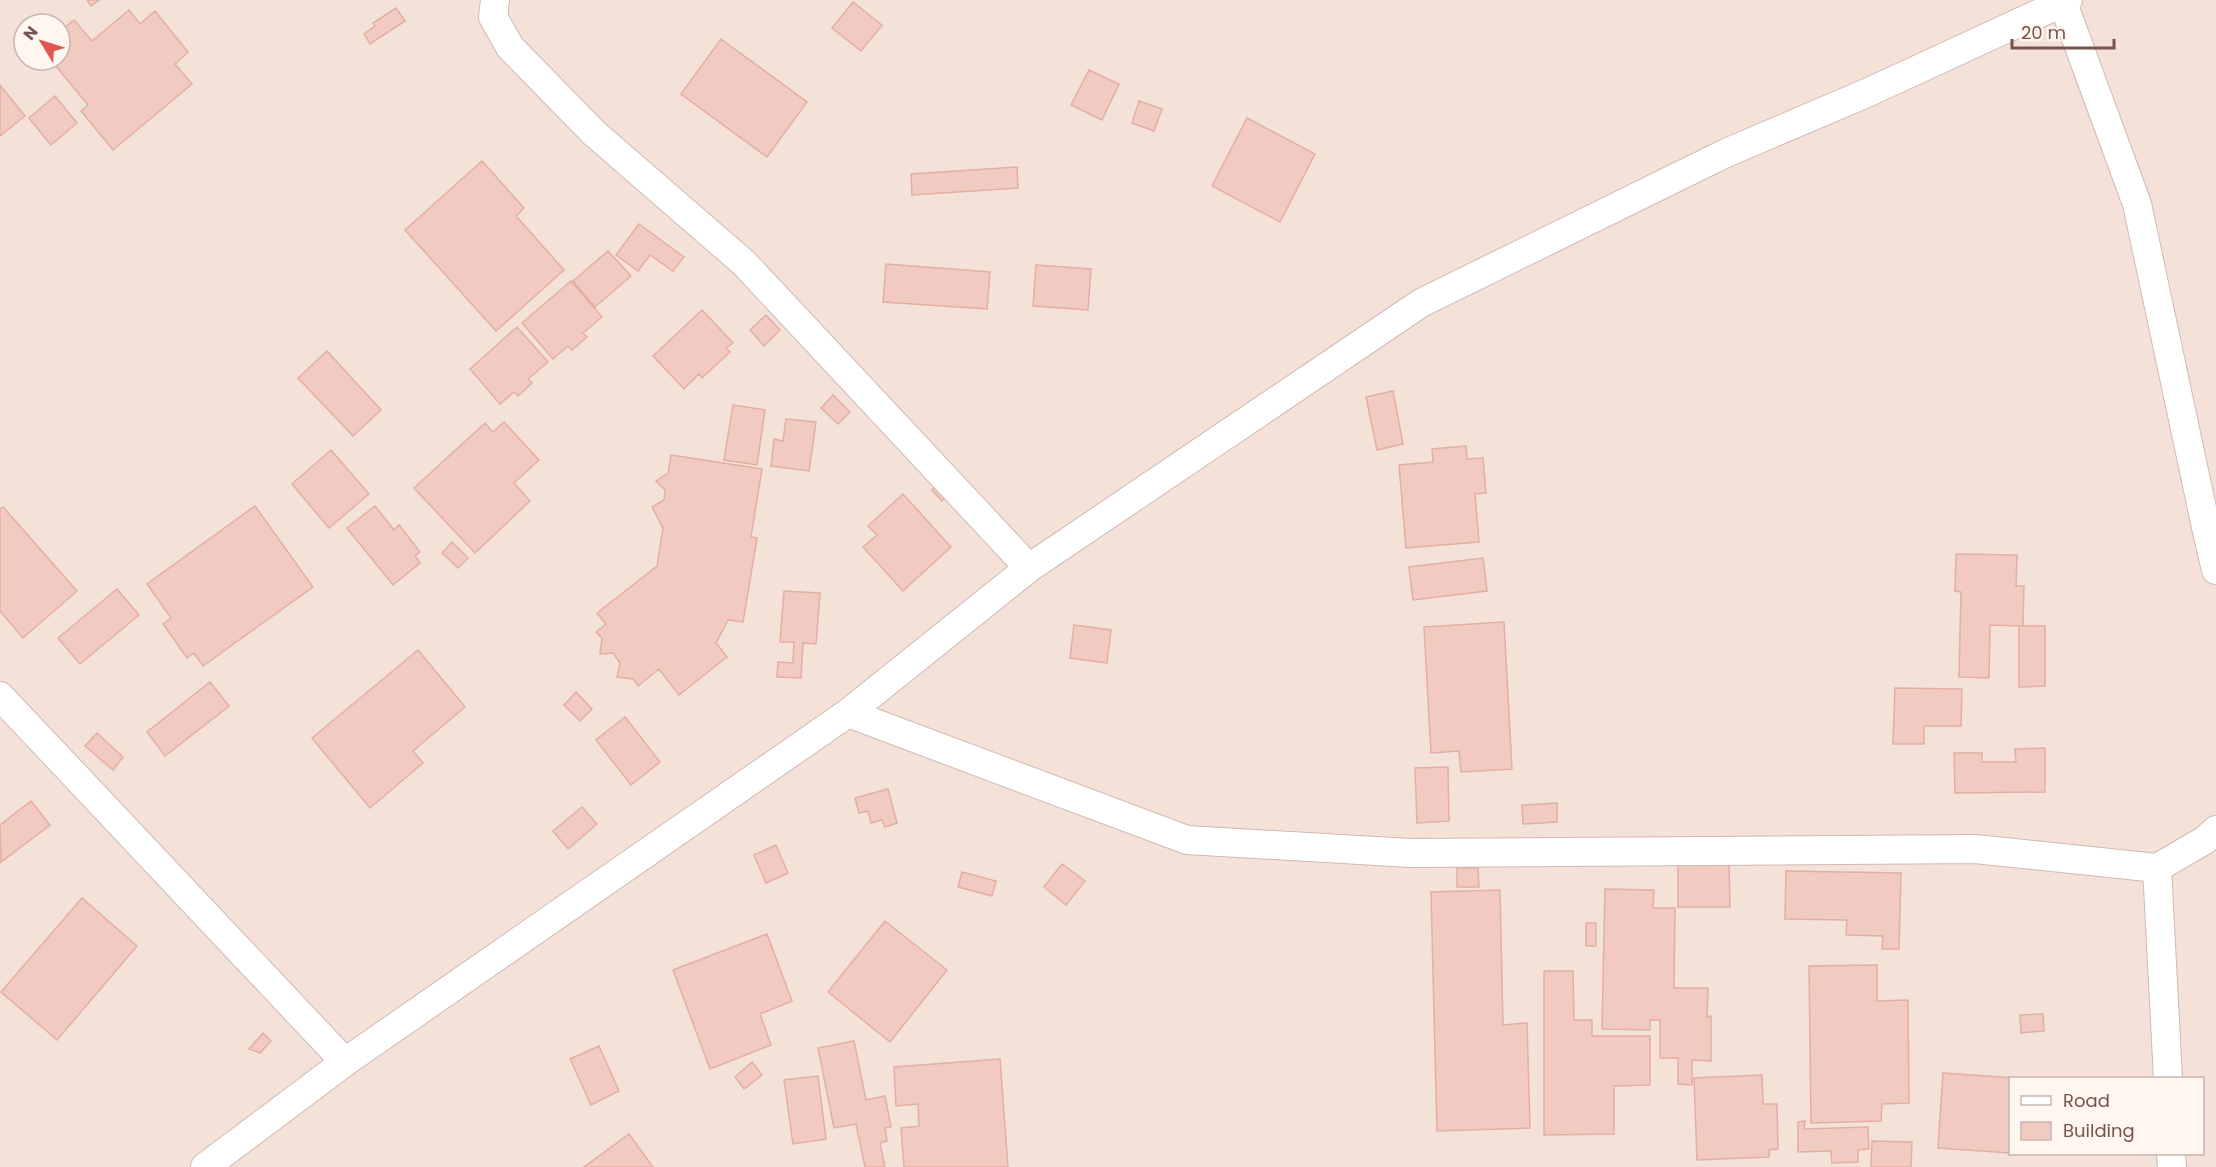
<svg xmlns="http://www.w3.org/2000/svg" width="2216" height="1167" viewBox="0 0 2216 1167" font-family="Poppins,sans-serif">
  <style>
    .residential { fill: #f4e2d8; fill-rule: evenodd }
    .building { fill: #f1cbc2; stroke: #e3aea3; stroke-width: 1.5 }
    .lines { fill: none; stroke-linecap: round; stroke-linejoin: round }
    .minor-casing { stroke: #d1b9b2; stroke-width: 30 }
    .minor { stroke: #fff; stroke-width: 28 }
  </style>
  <rect width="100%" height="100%" fill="#fcf1ea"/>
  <path class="residential" d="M0 0H2216V1167H0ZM24 24H60V60H24ZM2010 1078H2202V1154H2010Z"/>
  <path class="building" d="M87 0H99L91 6Z
    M853 2 882 25 861 51 832 28Z
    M396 8 405 21 370 44 364 34 375 26 373 23Z
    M129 10 140 24 155 11 188 52 175 64 192 84 113 150 81 111 88 105 51 60H60V31L74 20 92 41Z
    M721 39 807 102 767 157 681 94Z
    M1089 70 1119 84 1102 120 1071 105Z
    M0 85 25 116 0 136Z
    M55 96 77 123 51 145 29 118Z
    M1139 101 1162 109 1154 131 1132 123Z
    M1247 118 1315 154 1280 222 1212 186Z
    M482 161 524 208 516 216 564 270 496 331 405 230Z
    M1017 167 1018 188 912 195 911 174Z
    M639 224 684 257 673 271 650 255 638 271 616 255Z
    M608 251 631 276 595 307 573 281Z
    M886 264 990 272 987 309 883 302Z
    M1036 265 1091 269 1088 310 1033 306Z
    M571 281 602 317 583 333 587 337 572 350 568 346 553 359 522 323Z
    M702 310 733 343 726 348 730 352 702 378 699 374 684 389 653 356Z
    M766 315 780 330 764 346 750 330Z
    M517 327 548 362 528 379 532 383 518 396 514 392 500 404 470 369Z
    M327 351 381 410 353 436 298 378Z
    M1393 391 1403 444 1377 450 1366 397Z
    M833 395 850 412 838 424 821 408Z
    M733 405 765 410 757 465 724 460Z
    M786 419 816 422 809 471 771 466 774 439 783 441Z
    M504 422 539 460 514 483 530 501 475 553 414 488 485 423 493 432Z
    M1466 446 1467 459 1483 458 1486 493 1475 494 1479 542 1406 548 1399 465 1433 462 1432 449Z
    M331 450 369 494 329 528 292 484Z
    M671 455 762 469 751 537 757 538 743 622 728 620 716 643 727 657 679 695 659 669 638 686 633 679 617 677 620 663 613 653 600 654 602 638 596 632 606 624 597 613 657 566 663 528 652 507 664 500 665 490 656 481 668 473Z
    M939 484 949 495 942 501 932 490Z
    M903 494 951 547 903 591 863 547 877 535 868 526Z
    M255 506 313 587 203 666 194 653 187 658 163 624 171 618 147 584Z
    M375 506 394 530 399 525 420 552 415 556 420 563 393 585 347 528Z
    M3 507 77 591 23 638 0 611V509Z
    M452 542 468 558 458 568 442 553Z
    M1956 554 2017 555 2016 586H2024L2023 626 1990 625 1989 678 1959 677 1961 592 1955 591Z
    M1483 558 1487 591 1413 600 1409 567Z
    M117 589 139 615 80 664 58 638Z
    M784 591 820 593 816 644 803 643 801 678 777 677 778 662 793 663 794 642H780Z
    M1504 622 1512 769 1461 772 1459 751 1431 753 1424 627Z
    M1074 625 1111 630 1107 663 1070 658Z
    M2019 626H2045V686L2019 687Z
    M418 650 465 707 413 751 423 763 370 808 312 738Z
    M210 682 229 706 165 756 147 732Z
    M1895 688 1962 689 1961 726H1924V744H1893Z
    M576 692 592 709 580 721 564 705Z
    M625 717 660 762 631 785 596 740Z
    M97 733 123 757 113 770 85 746Z
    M2045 748V792L1955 793 1954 753H1982V762H2016L2015 749Z
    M1448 767 1449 821 1417 823 1415 768Z
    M888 789 897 823 885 827 882 820 871 823 868 811 859 813 855 798Z
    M31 801 50 825 1 862 0 825Z
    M1557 803V822L1523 824 1522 805Z
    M582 807 597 824 568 849 553 831Z
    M776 845 788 873 766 883 754 855Z
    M1062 864 1085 881 1066 905 1044 887Z
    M1678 864H1729L1730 907H1678Z
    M1457 868H1478L1479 887H1457Z
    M1786 871 1901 873 1899 949H1882L1883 936 1846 935 1847 920 1785 919Z
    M962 872 996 881 992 896 958 887Z
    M1605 889 1654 890 1653 908H1675L1674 988H1708L1707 1017 1711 1016V1061L1692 1060V1085L1678 1084V1058H1660V1020H1650V1030L1602 1029Z
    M1500 890 1503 1025 1527 1023 1530 1128 1437 1131 1431 892Z
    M82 898 137 946 57 1040 1 992Z
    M885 921 947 970 890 1042 828 992Z
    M1586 923H1596V946H1586Z
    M767 934 792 1001 760 1014 771 1045 710 1069 673 970Z
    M1877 965V1001L1908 1000 1909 1103 1882 1104 1881 1121 1811 1123 1809 966Z
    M1544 971H1573L1574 1020H1592V1036H1650V1085L1614 1086V1134L1544 1135Z
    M2043 1014 2044 1031 2021 1033 2020 1015Z
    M263 1033 271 1041 260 1053 249 1049Z
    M854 1041 866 1100 885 1096 891 1127 885 1128 887 1141 880 1143 885 1167H865L856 1124 834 1128 818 1048Z
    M599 1046 619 1091 591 1105 570 1059Z
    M1000 1059 1008 1167H904L901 1128 919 1126 918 1104 896 1106 894 1067Z
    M752 1062 762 1075 744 1089 735 1077Z
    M1943 1073 2014 1078H2010V1153L1938 1148Z
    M1762 1075 1763 1104H1777L1778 1149 1769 1150V1157L1697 1160 1694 1078Z
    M818 1076 826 1139 793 1144 784 1080Z
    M1805 1121 1804 1129 1868 1127 1869 1149 1858 1150V1162L1832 1163 1831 1151 1798 1152V1122Z
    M629 1134 653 1167H584Z
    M1872 1141 1912 1142 1911 1167H1871Z"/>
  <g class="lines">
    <defs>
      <path id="minor" d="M495 0 493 17 510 47 594 133 744 263 1029 568
        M2063 3 2137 204 2206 527
        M2216 527H2206L2216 570
        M0 696 345 1062 848 713 1029 568 1421 303 1726 153 1869 92 2068 0
        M848 713 1187 840 1410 853 1975 849 2157 868 2205 840 2216 830
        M2157 868 2168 1078
        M2171 1154 2172 1167
        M205 1167 345 1062"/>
    </defs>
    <use href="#minor" class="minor-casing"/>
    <use href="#minor" class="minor"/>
  </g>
  <rect x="2009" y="1077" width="195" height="78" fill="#fff6f0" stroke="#c9b5af" stroke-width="1.5"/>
  <rect x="2021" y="1096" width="30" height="9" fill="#ffffff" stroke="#c9b5af" stroke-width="1.5"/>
  <text x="2063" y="1107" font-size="18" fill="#77534d">Road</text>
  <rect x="2021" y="1122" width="30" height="18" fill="#f1cbc2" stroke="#c9b5af" stroke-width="1.5"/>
  <text x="2063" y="1137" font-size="18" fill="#77534d">Building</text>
  <g transform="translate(42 42) rotate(308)"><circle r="28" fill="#fff6f0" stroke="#c9b5af" stroke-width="1.5"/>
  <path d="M0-4.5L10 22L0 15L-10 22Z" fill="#e25553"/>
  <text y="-9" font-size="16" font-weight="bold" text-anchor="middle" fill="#77534d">N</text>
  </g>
  <path d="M2012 39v9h102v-9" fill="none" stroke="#77534d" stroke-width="3"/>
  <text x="2021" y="39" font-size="18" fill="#77534d" stroke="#fff6f0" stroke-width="4.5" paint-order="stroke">20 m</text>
</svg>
